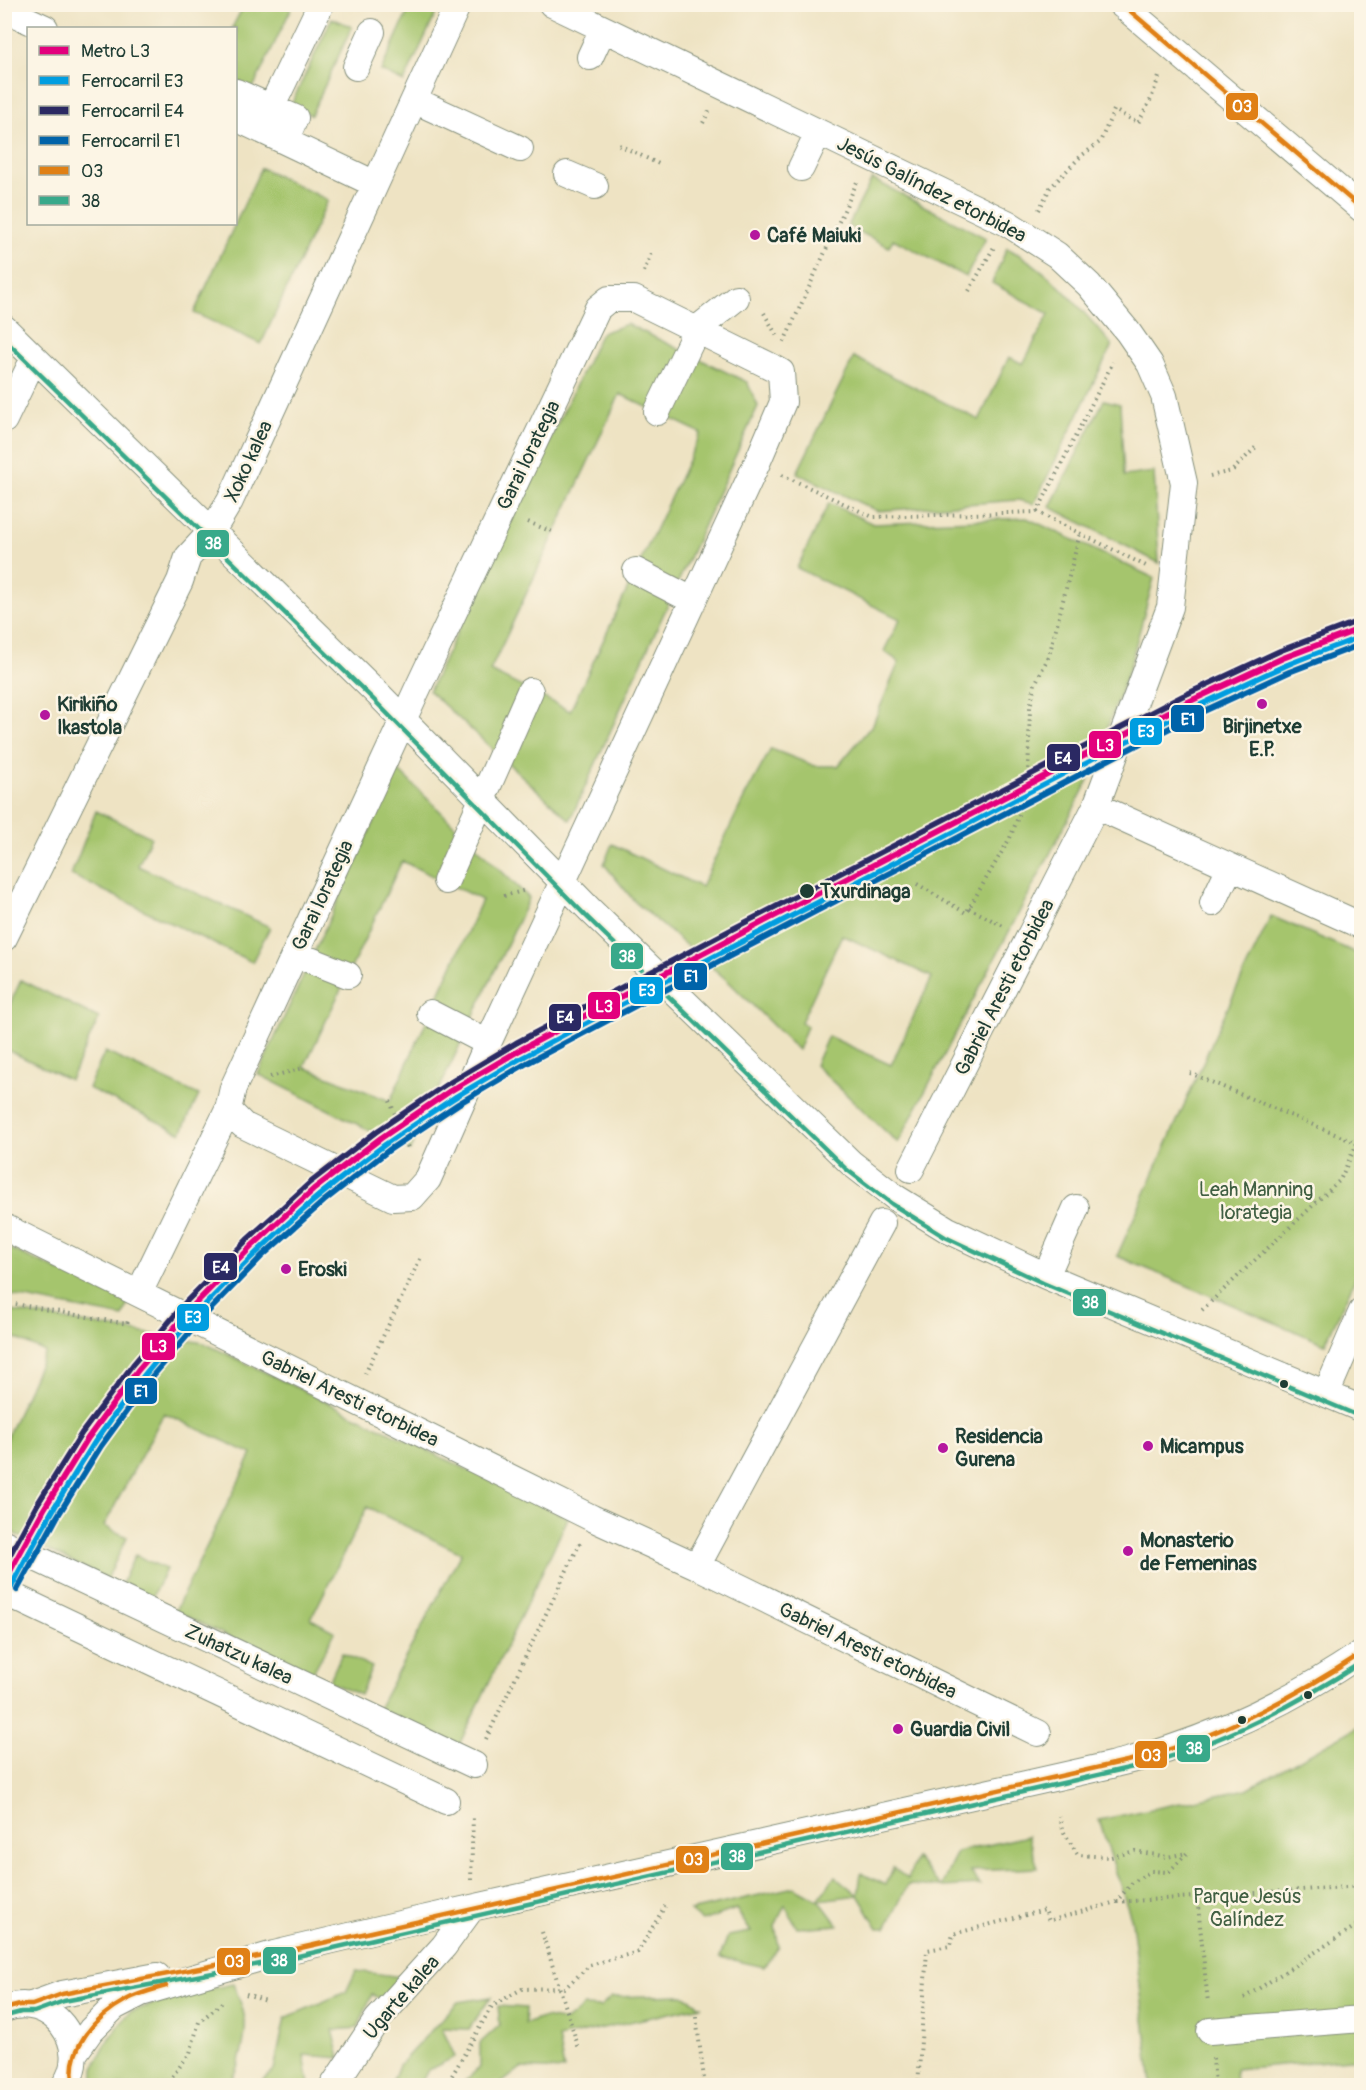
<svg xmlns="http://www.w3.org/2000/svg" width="1366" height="2090" viewBox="0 0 1366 2090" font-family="Pangolin,sans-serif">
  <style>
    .green { fill: #a5c56d; stroke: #628150; stroke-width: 1.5; fill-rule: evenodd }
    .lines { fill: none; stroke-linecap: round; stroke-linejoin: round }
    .street-casing { stroke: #86907c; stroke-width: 28 }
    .path { stroke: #86907c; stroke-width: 4; stroke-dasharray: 1.5 4.5; stroke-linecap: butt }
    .street { stroke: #fff; stroke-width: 26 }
    .path-bridge { stroke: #86907c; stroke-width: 4; stroke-dasharray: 1.5 4.5; stroke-linecap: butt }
    .bus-1-casing { stroke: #fcf5e5; stroke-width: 9 }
    .bus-2-casing { stroke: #fcf5e5; stroke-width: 9 }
    .bus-1 { stroke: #e08015; stroke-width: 4.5 }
    .bus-2 { stroke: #38a98a; stroke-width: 4.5 }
    .rail-1-casing { stroke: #fcf5e5; stroke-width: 10 }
    .rail-2-casing { stroke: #fcf5e5; stroke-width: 10 }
    .rail-3-casing { stroke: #fcf5e5; stroke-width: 10 }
    .rail-1 { stroke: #009de0; stroke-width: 6 }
    .rail-2 { stroke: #2b2963; stroke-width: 6 }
    .rail-3 { stroke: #0063a9; stroke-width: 6 }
    .metro-1-casing { stroke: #fcf5e5; stroke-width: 10 }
    .metro-1 { stroke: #e3007d; stroke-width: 6 }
    .poi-dot { fill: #b5179e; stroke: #fcf5e5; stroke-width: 2 }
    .stop-dot { fill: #1f3d34; stroke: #fcf5e5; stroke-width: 2 }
    .labels { text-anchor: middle; stroke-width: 5; stroke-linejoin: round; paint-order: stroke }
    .street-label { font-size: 20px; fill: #1f3d34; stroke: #fcf5e5 }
    .poi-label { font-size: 20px; font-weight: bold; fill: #1f3d34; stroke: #fcf5e5; text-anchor: start }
    .stop-label { font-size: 20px; font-weight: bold; fill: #1f3d34; stroke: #fcf5e5; text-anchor: start }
    .park-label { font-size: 20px; fill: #405f42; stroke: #fcf5e5 }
    .line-badge { stroke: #fcf5e5; stroke-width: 2 }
    .badge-label { font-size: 16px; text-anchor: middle; font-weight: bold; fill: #fff }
  </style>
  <rect width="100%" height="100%" fill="#fcf5e5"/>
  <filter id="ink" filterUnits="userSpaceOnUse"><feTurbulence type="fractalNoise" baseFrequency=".0167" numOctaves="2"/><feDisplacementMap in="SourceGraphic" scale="12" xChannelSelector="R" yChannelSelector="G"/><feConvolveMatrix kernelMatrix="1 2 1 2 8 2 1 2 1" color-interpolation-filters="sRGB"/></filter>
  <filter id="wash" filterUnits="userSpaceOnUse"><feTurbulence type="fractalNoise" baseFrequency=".008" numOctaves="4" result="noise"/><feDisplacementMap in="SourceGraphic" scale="24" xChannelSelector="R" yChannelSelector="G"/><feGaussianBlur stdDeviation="1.35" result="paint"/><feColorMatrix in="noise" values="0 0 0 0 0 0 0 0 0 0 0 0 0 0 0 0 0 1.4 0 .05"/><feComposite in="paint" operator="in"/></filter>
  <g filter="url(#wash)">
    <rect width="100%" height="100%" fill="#eee3c3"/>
    <path class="green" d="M244 5H293L253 88 236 80V28H232Z
      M411 5H440L404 82 381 71Z
      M332 18 352 27 311 115 291 105Z
      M261 168 328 200 261 344 194 313Z
      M872 179 986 238 966 277 893 239 889 247 848 226Z
      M1007 248C1051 270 1080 308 1112 345L1034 504 1018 500 877 511 797 473 854 357 979 420 1009 357 1023 364 1049 314 992 283Z
      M627 324 747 382 758 406 570 820 429 691 601 333ZM620 394 701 433 570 711 490 671Z
      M1104 400 1120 404 1124 476 1154 472 1159 563 1050 507Z
      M829 503 873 524 1027 518 1154 578 1130 666 1086 785 898 1143 815 1065 828 1036 891 1065 932 977 842 935 801 1022 807 1026 798 1050 728 981 635 902 604 864 612 844 701 887 745 796 771 749 815 766H838L873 724 899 662 884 651 900 619 797 568Z
      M398 770 529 898 410 1151 258 1074ZM402 861 482 900 390 1101 304 1067Z
      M96 811 151 837 138 866 270 927 252 962 71 875Z
      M1271 916 1361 955V1266L1325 1344 1117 1256 1221 1022Z
      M21 980 99 1018 70 1080 5 1049V1015Z
      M105 1052 199 1095 181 1133 88 1088Z
      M4 1246 128 1302 123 1317 5 1294Z
      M5 1310 204 1343 568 1518 459 1745 378 1709 461 1553 367 1507 311 1619 335 1632 311 1676 175 1611 252 1454 164 1413 104 1526 127 1537 107 1579 5 1529V1442L45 1352 5 1333Z
      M135 1555 166 1569 152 1597 122 1583Z
      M342 1653 372 1667 360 1695 329 1682Z
      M1361 1725V2058L1235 2069 1236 2085H1152L1132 1921 1099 1820 1247 1789Z
      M1028 1836 1038 1868 970 1871 980 1885 941 1887 908 1885 886 1928H878L858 1895 819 1900 838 1925 797 1928 785 1905 775 1926 779 1947 764 1967 720 1957 728 1936 751 1932 736 1909 702 1921 690 1911 794 1887 818 1900 835 1876 858 1895 861 1873 886 1885 893 1868 908 1879 916 1858 941 1887 957 1852Z
      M356 1971 402 1977 382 2001 372 1994 358 2028 333 2030 340 2058 304 2055 309 2085 256 2086 274 2070 285 2018 346 1992Z
      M233 1984C237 1994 242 2004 244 2015 248 2031 239 2075 226 2085L94 2086V2068L109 2038 130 2012 177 1996Z
      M683 1995 701 2006 558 2038 564 2070 521 2068 499 2085H468L464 2082 480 2067V2043L500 2025 498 2006 526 2008 525 2024 545 2017 566 2021 584 2006 601 2007 611 1997Z
      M491 1997 469 2029 442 2028 455 2057 428 2070 420 2085H391L399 2065 458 2002Z"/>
  </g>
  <g filter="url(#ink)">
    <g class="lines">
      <defs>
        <path id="street" d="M552 4 1007 223 1057 255 1089 285 1128 332 1150 364 1164 396 1184 483 1170 607 1096 806 911 1169
          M1121 4 1362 209
          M4 9 45 28
          M590 57 603 29
          M356 67 372 32
          M236 92 295 118 285 141
          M414 100 520 149
          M271 108 319 8
          M236 118 375 184
          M801 168 818 133
          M567 174 595 186
          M609 299H634L772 367 781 372 783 402 757 463 488 1043 428 1179 412 1197 393 1198 243 1125 228 1110 233 1088 416 692 598 308Z
          M4 328 380 696 591 911 851 1163 896 1198 948 1230 1046 1276 1362 1409
          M657 412 697 329 736 298
          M4 420 34 358
          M636 571 692 600
          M1096 806 1362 926
          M446 881 530 691
          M1213 903 1230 867
          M4 938 180 581 188 557 212 531 230 501 458 4
          M295 954 348 975
          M430 1013 488 1043
          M4 1227 592 1518 697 1566 1038 1733
          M1046 1276 1076 1208
          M139 1293 228 1110
          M1326 1394 1362 1311
          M4 1543 474 1765
          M697 1566 882 1223
          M4 1592 446 1801
          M32 2005 62 1994 157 1976
          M4 2009C51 1990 93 2046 64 2086
          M1210 2031 1362 2019
          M74 2054 91 2030 114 2007 141 1993 274 1954 400 1924 1111 1765C1130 1760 1150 1756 1169 1749 1236 1727 1303 1693 1362 1653
          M333 2086 377 2020 444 1946 471 1909"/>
      </defs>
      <use href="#street" class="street-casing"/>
      <path class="path" d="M703 123 709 111
        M619 145 661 165
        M1039 210 1050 188 1081 156 1100 142 1114 110 1138 123 1151 99 1160 74
        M644 272 651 253
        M969 291 994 247
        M764 313 777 336
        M784 342 857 182
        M782 475 873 517 1037 512 1146 566
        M1210 476 1232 471 1256 447
        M1037 512 1113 362
        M528 522 555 533
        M917 884 966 913 1010 838 1024 802 1028 778 1030 707 1035 684 1049 656 1080 533
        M504 896 526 890
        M969 908 1003 926
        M1190 1073 1356 1143
        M270 1077 304 1068
        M390 1101 408 1148
        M4 1302 127 1324 128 1320
        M1202 1310 1340 1180 1362 1132
        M365 1374 421 1257
        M486 1739 580 1543
        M471 1880 473 1816
        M1197 1896 1208 2003
        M1117 1902 1362 1886
        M542 1932 545 1942
        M246 1994 266 2001
        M1244 1998 1362 1922
        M696 2017 705 2086
        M1213 2058 1215 2086
        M165 2086 190 2053 199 2022 224 2001
        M446 2086 492 2006 522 1989 565 1988 590 1965 638 1952 665 1906
        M918 2086 927 1950 950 1946 953 1934 1045 1910 1049 1921 1116 1902 1132 1883 1151 1871 1169 1872 1187 1853 1167 1857 1135 1851 1111 1857 1078 1855 1062 1829 1059 1816"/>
      <use href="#street" class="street"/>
      <path class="path-bridge" d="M545 1942 579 2049"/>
      <defs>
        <path id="bus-1" d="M1122 4 1362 209
          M4 2009 20 2005H32L62 1994 274 1954 1140 1758C1219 1737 1293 1698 1362 1653
          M74 2086C65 2049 96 2016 126 2000 139 1993 152 1990 166 1986"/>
        <path id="bus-2" d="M4 339 375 701 586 916 846 1169 892 1204 945 1237 1043 1283 1359 1416
          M6 2016 21 2012H34L64 2001 276 1961 1142 1765C1220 1744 1294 1706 1362 1662"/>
      </defs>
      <use href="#bus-1" class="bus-1-casing"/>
      <use href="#bus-2" class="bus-2-casing"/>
      <use href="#bus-1" class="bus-1"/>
      <use href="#bus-2" class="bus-2"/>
      <defs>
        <path id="rail-1" d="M11 1587C37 1537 64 1487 96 1440 175 1327 273 1226 385 1144 467 1084 558 1037 648 990 723 951 798 912 874 873 1009 803 1143 728 1282 667 1308 655 1335 646 1362 636"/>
        <path id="rail-2" d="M4 1566 37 1505 82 1433 133 1365 187 1301 247 1240 310 1183 376 1132 446 1085 516 1043 733 929 1183 696 1280 651 1359 621"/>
        <path id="rail-3" d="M17 1590 57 1517 101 1446 150 1379 204 1316 262 1256 324 1201 389 1150 458 1104 527 1063 743 949 1193 716 1289 672 1362 644"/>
      </defs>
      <use href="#rail-1" class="rail-1-casing"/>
      <use href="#rail-2" class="rail-2-casing"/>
      <use href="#rail-3" class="rail-3-casing"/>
      <use href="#rail-1" class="rail-1"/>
      <use href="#rail-2" class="rail-2"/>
      <use href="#rail-3" class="rail-3"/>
      <defs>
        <path id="metro-1" d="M4 1582 44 1509 88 1438 138 1370 193 1306 252 1246 314 1189 381 1138 450 1091 520 1050 736 936 1186 703 1283 658 1362 628"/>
      </defs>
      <use href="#metro-1" class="metro-1-casing"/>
      <use href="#metro-1" class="metro-1"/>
    </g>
  </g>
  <g class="poi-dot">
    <circle cx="755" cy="235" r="6"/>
    <circle cx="1262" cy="704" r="6"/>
    <circle cx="45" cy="715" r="6"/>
    <circle cx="286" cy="1269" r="6"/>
    <circle cx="1148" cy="1446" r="6"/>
    <circle cx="943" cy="1448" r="6"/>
    <circle cx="1128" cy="1551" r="6"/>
    <circle cx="898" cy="1729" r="6"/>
  </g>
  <g class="stop-dot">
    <circle cx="807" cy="891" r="8"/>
    <circle cx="1284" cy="1384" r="5"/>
    <circle cx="1308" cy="1695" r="5"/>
    <circle cx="1242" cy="1720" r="5"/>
  </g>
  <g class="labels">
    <g class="street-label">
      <text transform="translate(932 189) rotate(27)" y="7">Jesús Galíndez etorbidea</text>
      <text transform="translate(528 455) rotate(-64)" y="7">Garai lorategia</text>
      <text transform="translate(248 461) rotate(-65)" y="7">Xoko kalea</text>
      <text transform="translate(322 895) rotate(-65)" y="7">Garai lorategia</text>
      <text transform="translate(1004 987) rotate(-63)" y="7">Gabriel Aresti etorbidea</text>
      <text transform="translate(350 1398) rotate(26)" y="7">Gabriel Aresti etorbidea</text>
      <text transform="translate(868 1650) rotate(26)" y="7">Gabriel Aresti etorbidea</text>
      <text transform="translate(239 1654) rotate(25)" y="7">Zuhatzu kalea</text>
      <text transform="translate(401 1997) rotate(-49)" y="7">Ugarte kalea</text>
    </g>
    <g class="poi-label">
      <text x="767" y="242">Café Maiuki</text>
      <text x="57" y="711">Kirikiño<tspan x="57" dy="23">Ikastola</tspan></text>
      <text x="1262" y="733" text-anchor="middle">Birjinetxe<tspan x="1262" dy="23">E.P.</tspan></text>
      <text x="298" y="1276">Eroski</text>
      <text x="955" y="1443">Residencia<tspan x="955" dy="23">Gurena</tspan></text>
      <text x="1160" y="1453">Micampus</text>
      <text x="1140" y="1547">Monasterio<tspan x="1140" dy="23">de Femeninas</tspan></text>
      <text x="910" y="1736">Guardia Civil</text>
    </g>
    <g class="stop-label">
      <text x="820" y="898">Txurdinaga</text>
    </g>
    <g class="park-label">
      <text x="1256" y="1196">Leah Manning<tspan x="1256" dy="23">lorategia</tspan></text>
      <text x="1247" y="1903">Parque Jesús<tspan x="1247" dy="23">Galíndez</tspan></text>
    </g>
  </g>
  <g class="line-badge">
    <rect x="1225" y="92" width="34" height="29" rx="6" fill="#e08015"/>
    <rect x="196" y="529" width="34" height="29" rx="6" fill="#38a98a"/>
    <rect x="1170" y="704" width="35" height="29" rx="6" fill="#0063a9"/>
    <rect x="1129" y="717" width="34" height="29" rx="6" fill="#009de0"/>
    <rect x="1088" y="730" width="34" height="29" rx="6" fill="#e3007d"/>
    <rect x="1046" y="743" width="35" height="29" rx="6" fill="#2b2963"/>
    <rect x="610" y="942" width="34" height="28" rx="6" fill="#38a98a"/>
    <rect x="673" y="962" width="35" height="29" rx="6" fill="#0063a9"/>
    <rect x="629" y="976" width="35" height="29" rx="6" fill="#009de0"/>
    <rect x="587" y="991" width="34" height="29" rx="6" fill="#e3007d"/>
    <rect x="548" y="1003" width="34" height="29" rx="6" fill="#2b2963"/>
    <rect x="203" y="1252" width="35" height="29" rx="6" fill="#2b2963"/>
    <rect x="1072" y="1288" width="35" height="29" rx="6" fill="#38a98a"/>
    <rect x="176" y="1303" width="34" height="29" rx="6" fill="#009de0"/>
    <rect x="141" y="1332" width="35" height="29" rx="6" fill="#e3007d"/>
    <rect x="124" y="1377" width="34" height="28" rx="6" fill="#0063a9"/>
    <rect x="1176" y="1734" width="35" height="29" rx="6" fill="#38a98a"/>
    <rect x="1134" y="1740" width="34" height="29" rx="6" fill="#e08015"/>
    <rect x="720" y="1842" width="34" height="29" rx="6" fill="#38a98a"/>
    <rect x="675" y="1845" width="35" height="29" rx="6" fill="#e08015"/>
    <rect x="262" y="1946" width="35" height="29" rx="6" fill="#38a98a"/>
    <rect x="216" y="1947" width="35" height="29" rx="6" fill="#e08015"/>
  </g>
  <g class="badge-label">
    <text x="1242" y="112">03</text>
    <text x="213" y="549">38</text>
    <text x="1188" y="725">E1</text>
    <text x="1146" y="737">E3</text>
    <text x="1105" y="751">L3</text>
    <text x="1063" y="764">E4</text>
    <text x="627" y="962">38</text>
    <text x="691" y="982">E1</text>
    <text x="647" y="996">E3</text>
    <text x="604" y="1012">L3</text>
    <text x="565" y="1023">E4</text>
    <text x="221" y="1273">E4</text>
    <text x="1090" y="1308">38</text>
    <text x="193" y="1323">E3</text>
    <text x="158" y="1352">L3</text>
    <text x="141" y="1397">E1</text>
    <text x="1194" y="1754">38</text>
    <text x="1151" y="1761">03</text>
    <text x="737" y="1862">38</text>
    <text x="693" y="1865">03</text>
    <text x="279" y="1966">38</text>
    <text x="234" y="1967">03</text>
  </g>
  <rect width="1366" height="2090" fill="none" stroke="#fcf5e5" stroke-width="24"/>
  <rect x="27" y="27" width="210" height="198" fill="#fcf5e5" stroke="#a4ab9e" stroke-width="1.5"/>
  <rect x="39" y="46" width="30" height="9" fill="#e3007d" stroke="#a4ab9e" stroke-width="1.5"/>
  <text x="81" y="57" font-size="18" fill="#1f3d34">Metro L3</text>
  <rect x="39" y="76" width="30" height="9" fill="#009de0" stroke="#a4ab9e" stroke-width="1.5"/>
  <text x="81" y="87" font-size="18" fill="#1f3d34">Ferrocarril E3</text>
  <rect x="39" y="106" width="30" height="9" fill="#2b2963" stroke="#a4ab9e" stroke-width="1.5"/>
  <text x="81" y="117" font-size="18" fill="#1f3d34">Ferrocarril E4</text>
  <rect x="39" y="136" width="30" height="9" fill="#0063a9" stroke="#a4ab9e" stroke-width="1.5"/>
  <text x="81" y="147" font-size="18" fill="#1f3d34">Ferrocarril E1</text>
  <rect x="39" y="166" width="30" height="9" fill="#e08015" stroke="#a4ab9e" stroke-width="1.5"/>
  <text x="81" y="177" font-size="18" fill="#1f3d34">03</text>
  <rect x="39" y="196" width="30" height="9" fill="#38a98a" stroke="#a4ab9e" stroke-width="1.5"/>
  <text x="81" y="207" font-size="18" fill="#1f3d34">38</text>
</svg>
